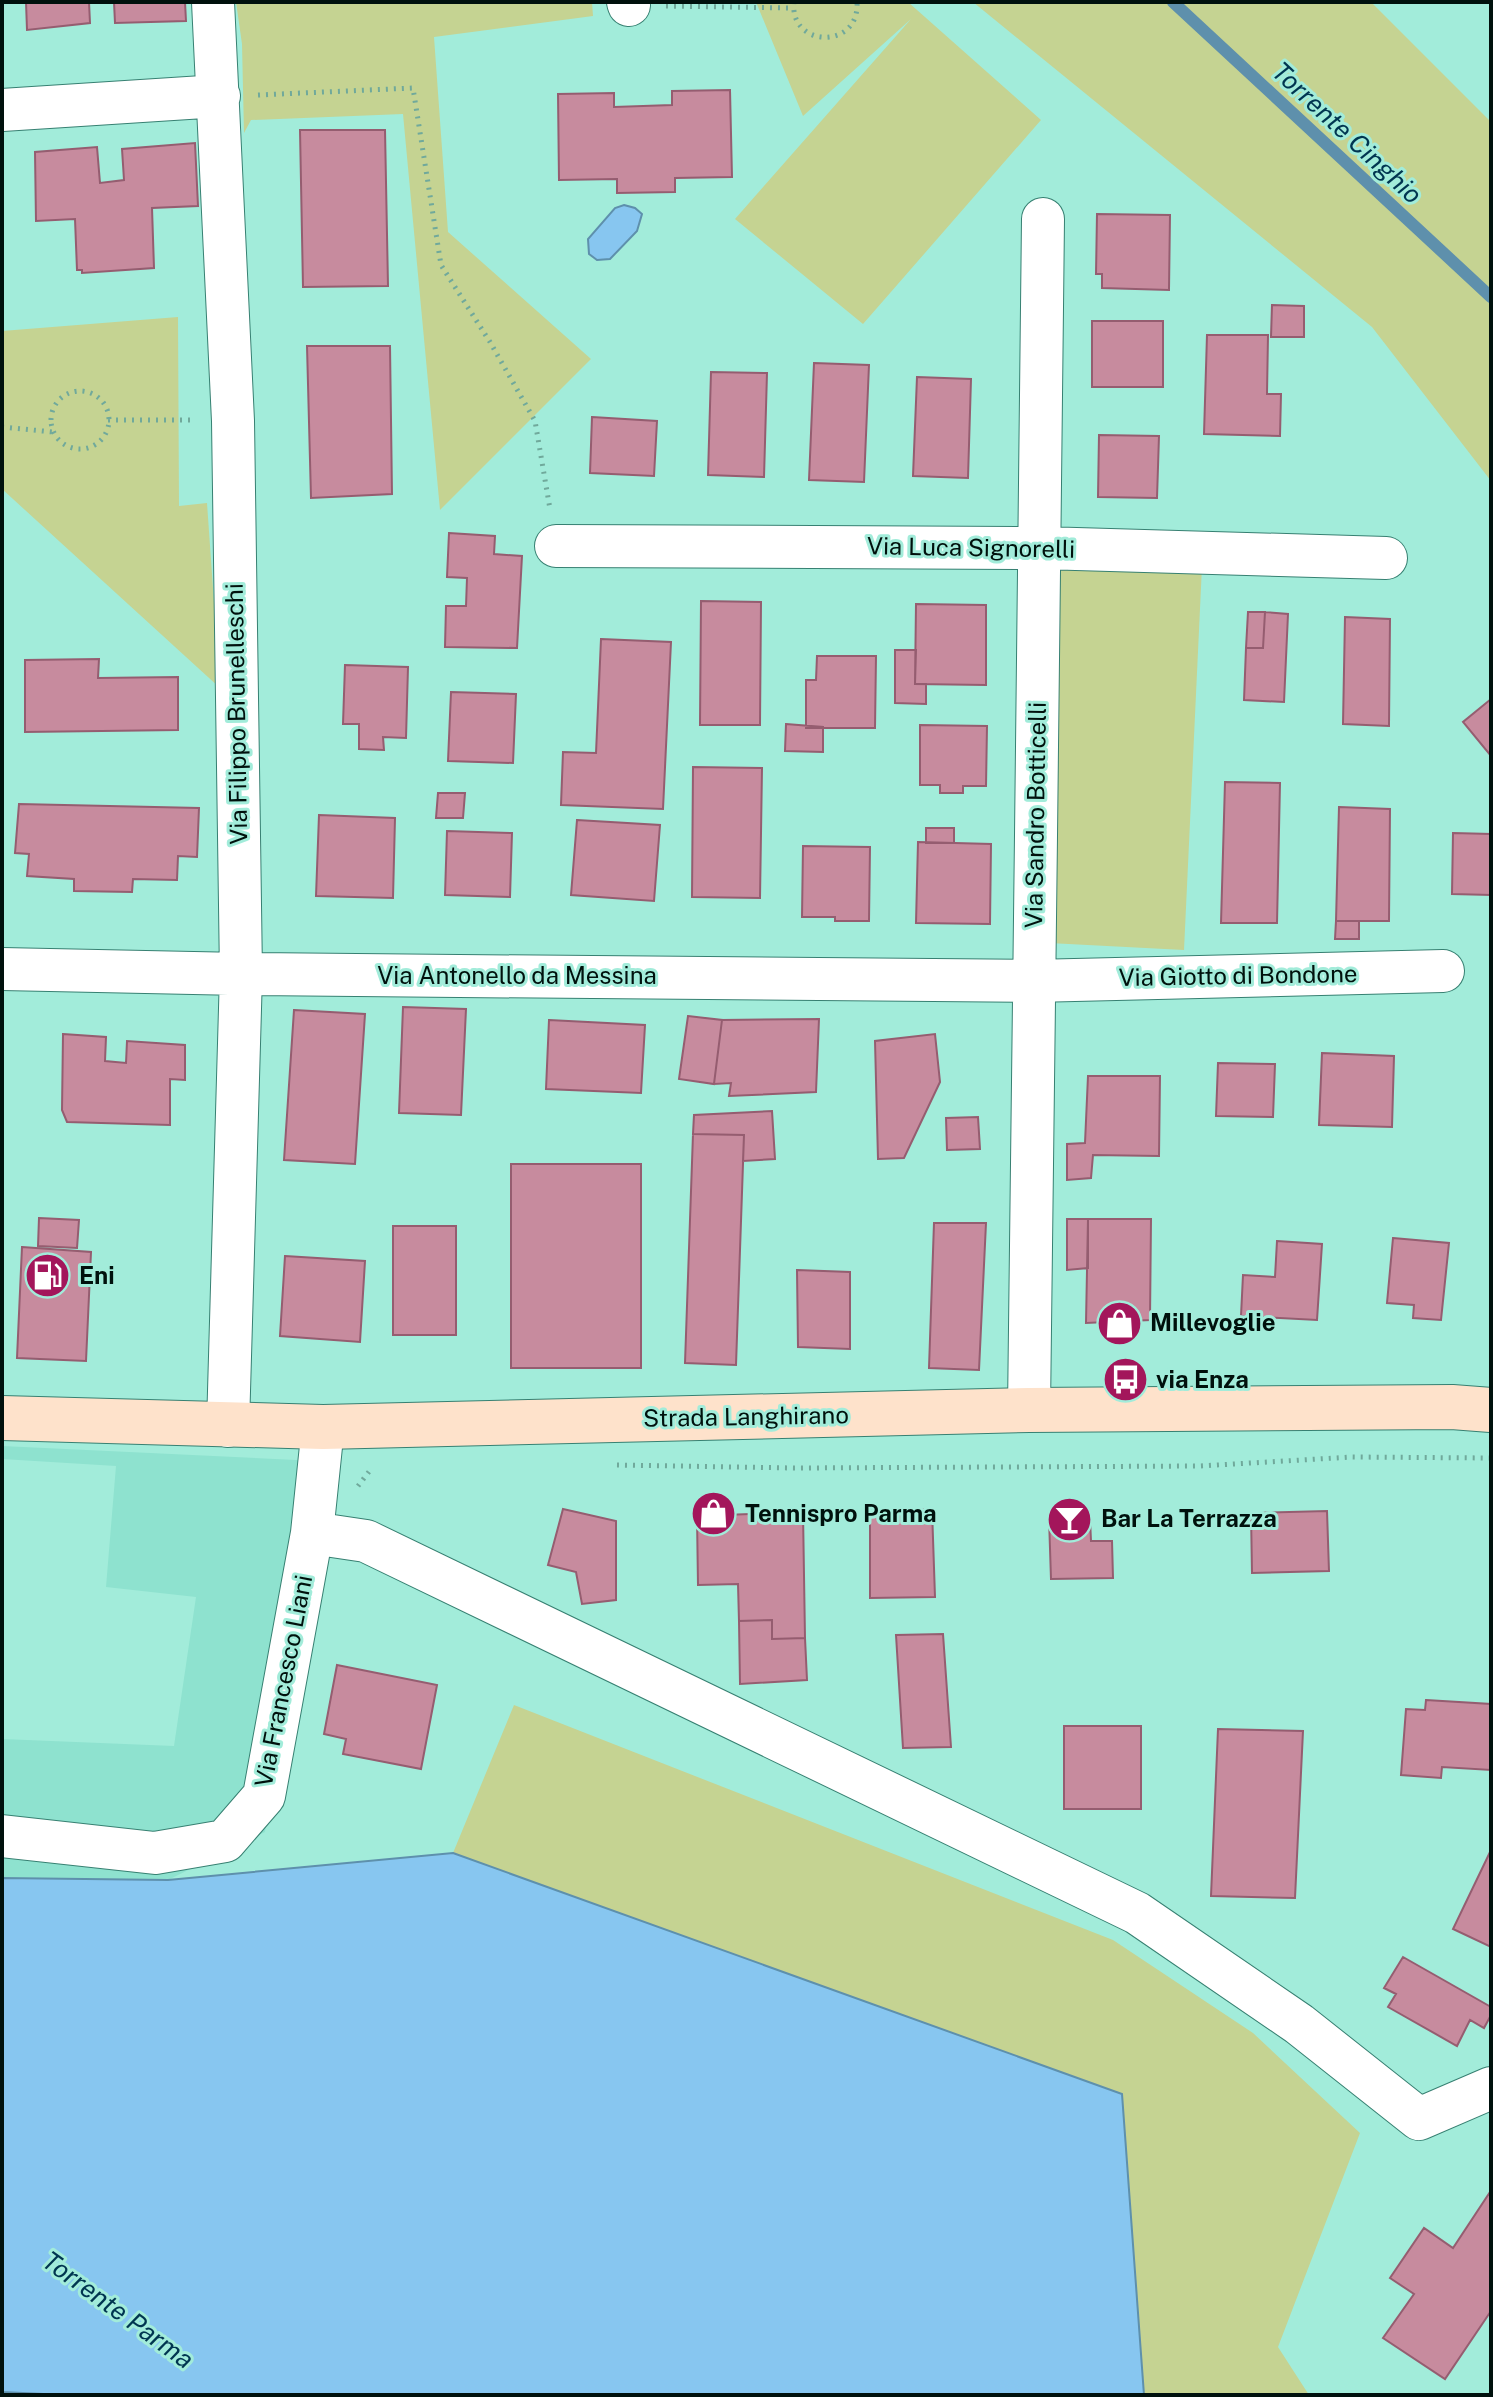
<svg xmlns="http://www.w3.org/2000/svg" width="1493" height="2397" viewBox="0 0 1493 2397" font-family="'Public Sans',sans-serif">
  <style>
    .built { fill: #8ee2cf }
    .green { fill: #c5d392 }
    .water { fill: #87c6f0; stroke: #5e90ac; stroke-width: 2 }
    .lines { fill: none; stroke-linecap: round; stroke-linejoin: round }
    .stream { stroke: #5e90ac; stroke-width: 12 }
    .building { fill: #c78b9e; stroke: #955d70; stroke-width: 2 }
    .street-casing { stroke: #378072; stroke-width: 44 }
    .secondary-casing { stroke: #378072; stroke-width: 46 }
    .path { stroke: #70a99b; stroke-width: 5; stroke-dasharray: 2 6; stroke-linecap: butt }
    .street { stroke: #fff; stroke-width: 42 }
    .secondary { stroke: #fee2cb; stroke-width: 44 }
    .labels { text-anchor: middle; stroke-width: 6; stroke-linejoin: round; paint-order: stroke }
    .street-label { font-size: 24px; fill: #00110d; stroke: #a2ecda }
    .poi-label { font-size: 24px; font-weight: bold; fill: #00110d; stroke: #a2ecda; text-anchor: start }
    .water-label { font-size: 26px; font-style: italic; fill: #003550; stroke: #a2ecda }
  </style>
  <rect width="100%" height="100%" fill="#a2ecda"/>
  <path class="built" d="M2 1446 317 1461V1487L265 1832 168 1880 2 1878V1739L174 1746 196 1597 106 1587 116 1466 2 1459Z"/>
  <path class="green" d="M236 2H592L593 16 434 37 448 232 591 359 440 510 403 114 251 120 244 133 242 44Z
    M756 2H908L1041 120 863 324 735 219 911 19 803 116Z
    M973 2H1371L1491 122V481L1372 327Z
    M178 317 179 506 207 503 220 688 2 489V331Z
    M1060 562 1202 566 1184 950 1049 943Z
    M514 1705 1113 1940 1253 2033 1360 2133 1278 2347 1309 2395H1144L1122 2094 453 1853Z"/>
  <path class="water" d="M624 205 635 208 642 214 637 231 610 259 597 260 589 254 588 239 615 208Z
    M453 1853 1122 2094 1144 2395H64L2 2392V1878L168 1880Z"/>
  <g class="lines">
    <path class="stream" d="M1173 2 1491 297"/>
  </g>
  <path class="building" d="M26 2H89L90 23 27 30Z
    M114 2H185L186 21 115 23Z
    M730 90 732 177 675 178V192L617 193V179L559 180 558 94 614 93V107L672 105V91Z
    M300 130H385L388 286 303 287Z
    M195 143 198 206 152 208 154 268 82 273V270H77L75 219 36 221 35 152 97 147 100 183 124 180 122 149Z
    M1097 214 1170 215 1169 290 1102 288V274H1096Z
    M1272 305 1304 306V337H1271Z
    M1092 321H1163V387H1092Z
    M1207 335H1268L1267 394H1281L1280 436 1204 434Z
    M307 346H390L392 494 311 498Z
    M814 363 869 365 864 482 809 480Z
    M711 372 767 373 764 477 708 475Z
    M917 377 971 379 968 478 913 476Z
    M592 417 657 421 654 476 590 473Z
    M1099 435 1159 436 1157 498 1098 497Z
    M449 533 495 536 494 554 522 556 517 648 445 647 446 606H466L467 578 447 577Z
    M701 601 761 602 760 725H700Z
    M916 604 986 605V685L915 684Z
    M1248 612H1265L1263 648H1246Z
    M1265 612 1288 614 1284 702 1244 700 1246 648H1263Z
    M1345 617 1390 619 1389 726 1343 724Z
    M601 639 671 642 663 809 561 805 563 752 596 753Z
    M895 650H916L915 684H926V704L895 703Z
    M817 656H876L875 728H806V680H816Z
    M99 659 98 678 178 677V730L25 732V660Z
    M345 665 408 667 406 738 383 737 384 750 359 749V724H343Z
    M451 692 516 694 513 763 448 761Z
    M1491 699V756L1463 722Z
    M786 724 823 727V752L785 751Z
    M920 725 987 726 986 786H963V793H940V785H920Z
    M693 767 762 768 760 898 692 897Z
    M1225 782 1280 783 1277 923H1221Z
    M438 793H465L463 818H436Z
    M19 804 199 808 197 857 178 856 177 880 133 879 132 892 74 891V879L27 876 29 854 15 853Z
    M1339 807 1390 809 1389 921H1336Z
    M319 815 395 818 393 898 316 896Z
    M577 820 660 825 654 901 571 895Z
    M926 828H954V843H926Z
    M447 831 512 833 510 897 445 895Z
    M1453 833 1491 834V895L1452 894Z
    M918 842 991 844 990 924 916 923Z
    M803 846 870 847 869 921H835V917H802Z
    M1336 921H1359V939H1335Z
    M403 1007 466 1009 461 1115 399 1113Z
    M294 1010 365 1014 355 1164 284 1160Z
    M688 1016 722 1020 714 1084 679 1079Z
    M819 1019 816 1092 729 1096 731 1083 714 1084 722 1020Z
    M549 1020 645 1025 641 1093 546 1089Z
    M63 1034 106 1037 105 1061 126 1063 127 1041 185 1045V1080L170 1079V1125L67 1122 62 1110Z
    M935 1034 940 1082 904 1158 878 1159 875 1041Z
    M1322 1053 1394 1056 1392 1127 1319 1125Z
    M1218 1063 1275 1064 1273 1117 1216 1116Z
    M1088 1076H1160L1159 1156 1093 1155 1091 1178 1067 1180V1144L1085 1143Z
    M772 1111 775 1159 743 1161 744 1135 693 1134 694 1115Z
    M978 1117 980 1149 947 1150 946 1118Z
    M693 1134 744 1135 736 1365 685 1363Z
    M511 1164H641V1368H511Z
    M39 1218 79 1220 77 1248 38 1246Z
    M1067 1219H1088V1268L1067 1270Z
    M1088 1219H1151L1150 1320 1086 1323Z
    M934 1223H986L979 1370 929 1368Z
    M393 1226H456V1335H393Z
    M1393 1238 1449 1243 1441 1320 1413 1318 1414 1305 1387 1303Z
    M1277 1241 1322 1244 1317 1320 1241 1316 1243 1275 1275 1277Z
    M22 1247 91 1252 86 1361 17 1358Z
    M285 1256 365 1261 360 1342 280 1336Z
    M797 1270 850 1272V1349L798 1347Z
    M563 1509 616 1521V1600L582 1604 576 1572 548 1565Z
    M870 1509H932L935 1597 870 1598Z
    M1327 1511 1329 1571 1252 1573 1251 1513Z
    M803 1512 805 1638 772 1639V1620L739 1621 738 1584 698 1585 697 1516Z
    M1049 1518 1090 1519 1091 1541H1112L1113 1578 1051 1579Z
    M772 1620V1639L805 1638 807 1680 740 1684 739 1621Z
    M943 1634 951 1747 903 1748 896 1635Z
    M337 1665 437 1685 421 1769 343 1754 346 1739 324 1734Z
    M1426 1700 1491 1704V1770L1442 1767 1441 1778 1401 1775 1406 1709 1425 1710Z
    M1064 1726H1141V1809H1064Z
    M1218 1729 1303 1731 1295 1898 1211 1896Z
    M1491 1850V1947L1453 1929Z
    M1403 1957 1491 2007V2015L1484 2028 1470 2020 1457 2046 1388 2007 1396 1994 1384 1988Z
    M1490 2192 1491 2311 1445 2379 1383 2338 1414 2294 1390 2278 1424 2228 1453 2248Z"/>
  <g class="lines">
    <defs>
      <path id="street" d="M213 2 233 421 241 974 228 1426
        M628 2 629 5
        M2 110 219 96
        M556 546 1042 548 1386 558
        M2 969 241 974 1033 981 1443 971
        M1029 1410C1031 1013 1042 616 1043 219
        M312 1533 366 1541 1137 1913 1299 2024 1419 2119 1491 2088
        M2 1836 155 1853 225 1841 264 1796 312 1533 323 1427"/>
      <path id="secondary" d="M2 1418 323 1427 1029 1410 1452 1407 1491 1410"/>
    </defs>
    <use href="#street" class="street-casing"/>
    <use href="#secondary" class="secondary-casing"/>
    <path class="path" d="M794 2C789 48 860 50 857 2
      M666 6 793 8
      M258 95 413 88 441 265 490 342 535 421 550 509
      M51 420a29 29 0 1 1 58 0a29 29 0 1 1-58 0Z
      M108 420H196
      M2 427 53 432
      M617 1465 794 1468 1200 1466 1352 1457 1491 1458
      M358 1486 371 1469"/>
    <use href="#street" class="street"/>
    <use href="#secondary" class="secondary"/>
  </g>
  <defs>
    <symbol id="fuel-disc" viewBox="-11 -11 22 22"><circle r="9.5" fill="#a3165b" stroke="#a2ecda"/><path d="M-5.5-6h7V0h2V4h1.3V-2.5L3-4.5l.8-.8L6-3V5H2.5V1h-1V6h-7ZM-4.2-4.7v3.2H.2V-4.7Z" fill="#fff"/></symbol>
    <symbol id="shop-disc" viewBox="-11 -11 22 22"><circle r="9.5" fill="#a3165b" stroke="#a2ecda"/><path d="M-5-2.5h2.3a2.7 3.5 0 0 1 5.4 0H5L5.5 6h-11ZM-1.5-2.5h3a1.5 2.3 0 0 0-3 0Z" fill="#fff"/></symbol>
    <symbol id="bus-disc" viewBox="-11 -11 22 22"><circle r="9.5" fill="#a3165b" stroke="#a2ecda"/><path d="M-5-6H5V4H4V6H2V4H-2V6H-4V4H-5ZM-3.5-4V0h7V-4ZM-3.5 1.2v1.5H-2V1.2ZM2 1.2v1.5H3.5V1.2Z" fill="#fff"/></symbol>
    <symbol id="bar-disc" viewBox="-11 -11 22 22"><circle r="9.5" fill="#a3165b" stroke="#a2ecda"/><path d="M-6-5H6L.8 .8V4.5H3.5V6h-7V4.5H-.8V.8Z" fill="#fff"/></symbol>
  </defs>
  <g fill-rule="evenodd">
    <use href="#fuel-disc" x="22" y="1250" width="51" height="51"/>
    <use href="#shop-disc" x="1094" y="1298" width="51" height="51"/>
    <use href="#bus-disc" x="1100" y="1354" width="51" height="51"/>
    <use href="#shop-disc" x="688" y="1488" width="51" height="51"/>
    <use href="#bar-disc" x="1044" y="1494" width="51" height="51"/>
  </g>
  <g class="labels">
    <g class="street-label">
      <text transform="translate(971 548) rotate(1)" y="8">Via Luca Signorelli</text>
      <text transform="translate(237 714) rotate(-91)" y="8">Via Filippo Brunelleschi</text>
      <text transform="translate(1036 815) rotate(-89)" y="8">Via Sandro Botticelli</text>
      <text x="517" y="984">Via Antonello da Messina</text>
      <text transform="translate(1238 976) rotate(-1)" y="8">Via Giotto di Bondone</text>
      <text transform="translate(746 1417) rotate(-1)" y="8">Strada Langhirano</text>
      <text transform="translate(284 1681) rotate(-79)" y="8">Via Francesco Liani</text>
    </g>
    <g class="poi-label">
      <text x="79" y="1284">Eni</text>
      <text x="1150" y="1331">Millevoglie</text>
      <text x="1156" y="1388">via Enza</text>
      <text x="745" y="1522">Tennispro Parma</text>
      <text x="1101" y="1527">Bar La Terrazza</text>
    </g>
    <g class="water-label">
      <text transform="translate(1347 133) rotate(43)" y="9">Torrente Cinghio</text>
      <text transform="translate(118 2310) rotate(36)" y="9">Torrente Parma</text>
    </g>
  </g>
  <rect width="1493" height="2397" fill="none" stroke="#00110d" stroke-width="8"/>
</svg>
